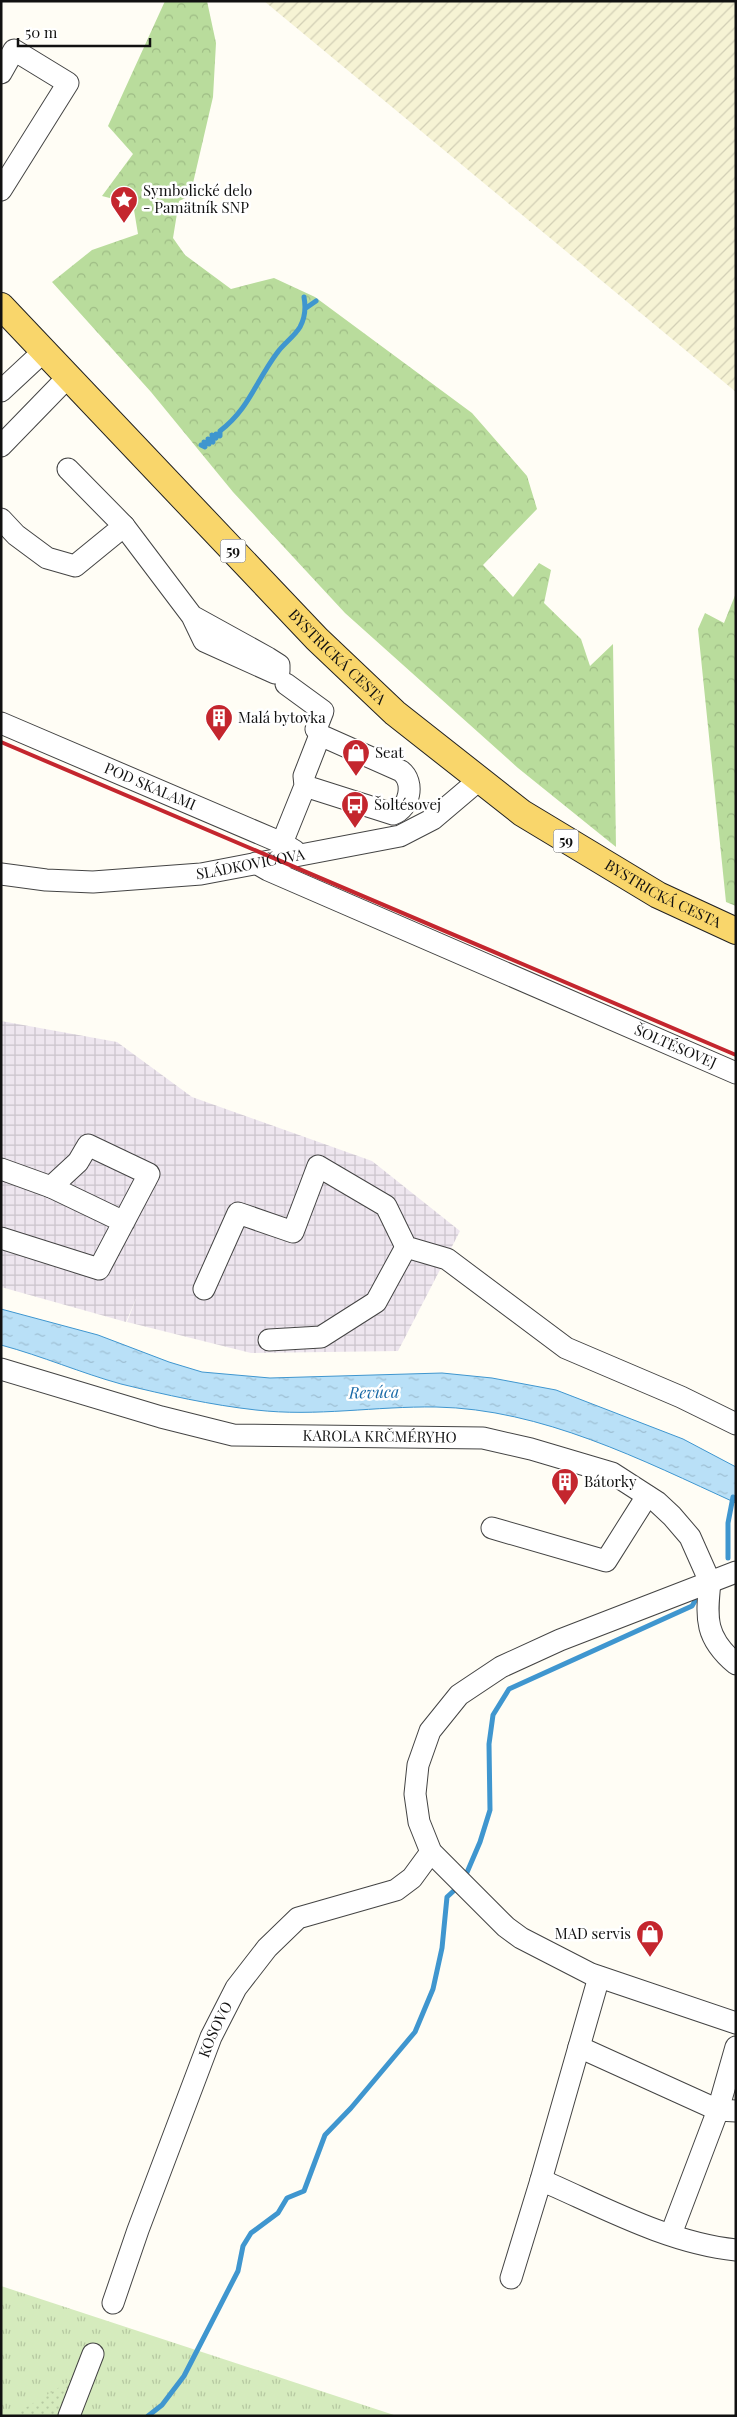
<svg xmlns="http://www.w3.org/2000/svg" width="737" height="2417" viewBox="0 0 737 2417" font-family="'Playfair Display',serif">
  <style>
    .industrial { fill: url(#industrial-grid) }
    .farmland { fill: url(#farmland-furrows) }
    .grass { fill: url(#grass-tufts) }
    .forest { fill: url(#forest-crowns) }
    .park { fill: url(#park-dots) }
    .water { fill: url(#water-ripples); stroke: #3f96cf }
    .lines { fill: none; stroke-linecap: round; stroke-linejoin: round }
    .stream { stroke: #3f96cf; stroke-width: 5 }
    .minor-casing { stroke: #444; stroke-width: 23 }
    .major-casing { stroke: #222; stroke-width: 28 }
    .minor { stroke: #fff; stroke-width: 21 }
    .major { stroke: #f9d66b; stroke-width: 26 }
    .rail { stroke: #c4262e; stroke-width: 4 }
    .labels { text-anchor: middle; stroke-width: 5; stroke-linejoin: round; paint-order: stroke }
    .shield { fill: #fff; stroke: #585858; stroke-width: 1 }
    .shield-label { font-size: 14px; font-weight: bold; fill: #111 }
    .poi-label { font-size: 15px; fill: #111; stroke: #fff; text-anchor: start }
    .street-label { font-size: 15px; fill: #111; stroke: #fff }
    .water-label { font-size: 16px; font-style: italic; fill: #1768a6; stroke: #fff }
  </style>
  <defs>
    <pattern id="industrial-grid" width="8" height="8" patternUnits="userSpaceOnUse" patternTransform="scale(1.25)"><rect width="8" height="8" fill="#eee6ef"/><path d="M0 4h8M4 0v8" fill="none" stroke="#cbc4cc"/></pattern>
    <pattern id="farmland-furrows" width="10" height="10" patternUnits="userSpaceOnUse" patternTransform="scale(1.25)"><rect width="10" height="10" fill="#f6f3d4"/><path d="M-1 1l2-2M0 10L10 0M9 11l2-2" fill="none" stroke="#d2cfb5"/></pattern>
    <pattern id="grass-tufts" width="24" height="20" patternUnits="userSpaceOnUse" patternTransform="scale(1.25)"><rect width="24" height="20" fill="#d5ebbd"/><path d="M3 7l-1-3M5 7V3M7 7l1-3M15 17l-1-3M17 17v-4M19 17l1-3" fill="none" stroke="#b6c8a1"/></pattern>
    <pattern id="forest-crowns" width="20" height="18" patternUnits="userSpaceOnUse" patternTransform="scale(1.25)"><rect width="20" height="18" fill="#b9dc9c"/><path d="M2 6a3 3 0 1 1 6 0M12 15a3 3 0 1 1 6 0" fill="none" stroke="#9ebc85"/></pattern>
    <pattern id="park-dots" width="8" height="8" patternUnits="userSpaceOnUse" patternTransform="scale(1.25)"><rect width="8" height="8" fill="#d5ebbd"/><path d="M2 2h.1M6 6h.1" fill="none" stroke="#b6c8a1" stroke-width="1.8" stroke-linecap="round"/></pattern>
    <pattern id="water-ripples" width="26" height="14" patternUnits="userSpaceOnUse" patternTransform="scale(1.25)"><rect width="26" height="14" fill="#b9e0f7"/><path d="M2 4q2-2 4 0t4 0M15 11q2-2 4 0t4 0" fill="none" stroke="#9ebfd3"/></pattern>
  </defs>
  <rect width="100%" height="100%" fill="#fffdf5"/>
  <path class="industrial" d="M1 1021 117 1042 192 1097 372 1161 460 1231 398 1351 251 1353 127 1322 138 1294 126 1322 1 1287Z"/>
  <path class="farmland" d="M265 1H736V392L264 1Z"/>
  <path class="grass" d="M1 2286 397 2416H1Z"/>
  <path class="forest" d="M165 1H207L216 43 213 97 190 196 179 201 173 238 185 255 231 289 274 278 315 297 472 413 527 476 537 509 483 565 513 597 539 563 551 570 544 603 581 639 590 666 613 644 616 847 518 768 345 613 233 492 151 392 52 282 92 250 138 234 133 204 102 196 133 154 108 126Z
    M736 593V906L726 902 698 629 705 613 724 623Z"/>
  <path class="park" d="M83 2373 67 2416H12Z"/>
  <path class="water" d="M1 1309 98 1335 169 1362 202 1372 270 1378 442 1373 492 1378 556 1390 683 1439 736 1467V1503C642 1460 542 1409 436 1407 376 1406 316 1417 256 1410 211 1405 166 1395 121 1384 81 1373 42 1356 1 1345Z"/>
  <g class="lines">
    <path class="stream" d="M306 308 316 301
      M201 445 205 447 204 442 209 444 208 439 213 442 212 435 216 438V434L220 436V431C249 409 256 381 277 353 283 344 294 337 300 327 305 318 306 308 304 297
      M728 1558V1523L733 1497
      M465 1877 480 1842 490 1810 489 1744 493 1715 509 1689 692 1606 695 1601
      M148 2416 162 2405 184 2376 238 2271 243 2246 251 2233 278 2213 287 2198 304 2191 325 2135 351 2108 415 2032 433 1989 442 1948 447 1897 459 1886"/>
    <defs>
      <g id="minor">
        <path d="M1 73 14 50 68 83 1 190"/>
        <path d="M1 391 44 351"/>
        <path d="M1 446 68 377"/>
        <path d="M1 519 16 535 47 558 75 566 124 526 68 469"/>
        <path d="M124 526 192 616 204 641 275 673 279 671V665L268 658 192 616"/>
        <path d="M286 684 323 711 316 729 320 735"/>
        <path id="s1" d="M1 723 282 843 295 851"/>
        <path d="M282 843 305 786 304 776 320 735 401 771C415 782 410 808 393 814L305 786"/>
        <path id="s2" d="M256 863 268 870 736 1073"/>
        <path id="s3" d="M1 874 46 880 93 882 201 874 400 836 433 819 479 780"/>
        <path d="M1 1169 51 1187"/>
        <path d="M1 1238 99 1269 149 1174 88 1145 78 1162 51 1187 124 1222"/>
        <path d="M204 1289 238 1213 293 1232 318 1166 386 1206 406 1247 447 1259 566 1348 681 1397 736 1424"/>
        <path d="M269 1340 321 1337 376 1302 406 1247"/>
        <path id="s4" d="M1 1369 161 1417 233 1435 483 1438 531 1449 612 1473 657 1502 672 1516 690 1537 710 1582"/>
        <path d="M492 1528 606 1561 647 1496"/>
        <path d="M736 1572 560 1640 501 1667 459 1695 430 1731 418 1765 415 1794 419 1822 431 1852 506 1927 521 1938 591 1974 736 2023"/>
        <path d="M710 1582C706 1619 705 1638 736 1664"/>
        <path d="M579 2047 718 2110 736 2111"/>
        <path d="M541 2180 599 1977"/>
        <path d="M671 2234 718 2110 736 2047"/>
        <path d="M511 2278 541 2180C603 2207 668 2243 736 2250"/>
        <path id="s5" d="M113 2303 138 2230 211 2037 236 1988 267 1948 298 1918 396 1890 412 1878 431 1852"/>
        <path d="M69 2416 93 2354"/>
      </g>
      <g id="major">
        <path id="s6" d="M1 306 317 639 395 713 522 813 658 895 736 931"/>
      </g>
    </defs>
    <use href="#minor" class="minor-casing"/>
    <use href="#major" class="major-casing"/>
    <use href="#minor" class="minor"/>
    <use href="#major" class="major"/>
    <path class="rail" d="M1 742 736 1055"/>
  </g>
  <defs>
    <symbol id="sight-pin" viewBox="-11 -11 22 30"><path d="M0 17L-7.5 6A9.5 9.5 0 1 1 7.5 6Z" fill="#c4262e" stroke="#fff"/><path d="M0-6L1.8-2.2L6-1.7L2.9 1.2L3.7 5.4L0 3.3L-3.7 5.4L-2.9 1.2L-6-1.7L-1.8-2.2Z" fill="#fff"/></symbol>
    <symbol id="building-pin" viewBox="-11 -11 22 30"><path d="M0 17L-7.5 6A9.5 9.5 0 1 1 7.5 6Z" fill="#c4262e" stroke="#fff"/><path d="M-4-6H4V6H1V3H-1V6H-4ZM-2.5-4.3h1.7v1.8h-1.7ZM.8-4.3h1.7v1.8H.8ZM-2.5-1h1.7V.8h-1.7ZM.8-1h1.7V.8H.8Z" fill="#fff"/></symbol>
    <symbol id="shop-pin" viewBox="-11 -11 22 30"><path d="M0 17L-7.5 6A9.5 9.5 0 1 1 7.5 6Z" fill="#c4262e" stroke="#fff"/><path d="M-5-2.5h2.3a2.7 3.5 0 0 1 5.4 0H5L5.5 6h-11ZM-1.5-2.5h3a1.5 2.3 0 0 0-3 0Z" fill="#fff"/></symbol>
    <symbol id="bus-pin" viewBox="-11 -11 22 30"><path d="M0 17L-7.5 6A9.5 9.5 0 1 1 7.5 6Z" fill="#c4262e" stroke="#fff"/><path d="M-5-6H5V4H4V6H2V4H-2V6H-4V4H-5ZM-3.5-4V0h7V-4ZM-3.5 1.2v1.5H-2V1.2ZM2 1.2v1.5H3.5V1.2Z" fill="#fff"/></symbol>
  </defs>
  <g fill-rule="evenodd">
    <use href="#sight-pin" x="108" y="184" width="32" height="43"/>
    <use href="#building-pin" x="203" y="702" width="32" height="43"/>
    <use href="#shop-pin" x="340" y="737" width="32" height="43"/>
    <use href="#bus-pin" x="339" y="789" width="32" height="43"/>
    <use href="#building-pin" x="549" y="1466" width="32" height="43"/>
    <use href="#shop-pin" x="634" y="1918" width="32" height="43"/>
  </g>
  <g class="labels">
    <g class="shield">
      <rect x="220.5" y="539.5" width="25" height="23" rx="4"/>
      <rect x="553.5" y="829.5" width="25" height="23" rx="4"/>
    </g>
    <g class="shield-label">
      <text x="233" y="556">59</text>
      <text x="566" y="846">59</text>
    </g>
    <g class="poi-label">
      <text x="143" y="196">Symbolické delo<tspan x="143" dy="17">- Pamätník SNP</tspan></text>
      <text x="238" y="723">Malá bytovka</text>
      <text x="375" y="758">Seat</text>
      <text x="374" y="810">Šoltésovej</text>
      <text x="584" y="1487">Bátorky</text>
      <text x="631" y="1939" text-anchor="end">MAD servis</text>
    </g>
    <g class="street-label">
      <text dy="5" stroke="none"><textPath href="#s6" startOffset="486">BYSTRICKÁ CESTA</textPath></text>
      <text dy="5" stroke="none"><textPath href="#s1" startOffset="162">POD SKALAMI</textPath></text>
      <text dy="5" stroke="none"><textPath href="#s3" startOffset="251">SLÁDKOVIČOVA</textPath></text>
      <text dy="5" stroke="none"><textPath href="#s6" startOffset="891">BYSTRICKÁ CESTA</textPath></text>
      <text dy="5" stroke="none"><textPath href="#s2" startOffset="458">ŠOLTÉSOVEJ</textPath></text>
      <text dy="5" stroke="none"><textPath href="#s4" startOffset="388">KAROLA KRČMÉRYHO</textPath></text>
      <text dy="5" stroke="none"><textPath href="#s5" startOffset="292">KOSOVO</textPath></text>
    </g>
    <g class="water-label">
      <text transform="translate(374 1392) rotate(-1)" y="6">Revúca</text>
    </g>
  </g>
  <rect width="737" height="2417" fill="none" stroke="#111111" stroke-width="5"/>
  <path d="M18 38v8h132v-8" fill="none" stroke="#111111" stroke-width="2.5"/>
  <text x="25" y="38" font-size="15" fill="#111111" stroke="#ffffff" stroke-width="4" paint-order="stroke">50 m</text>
</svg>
